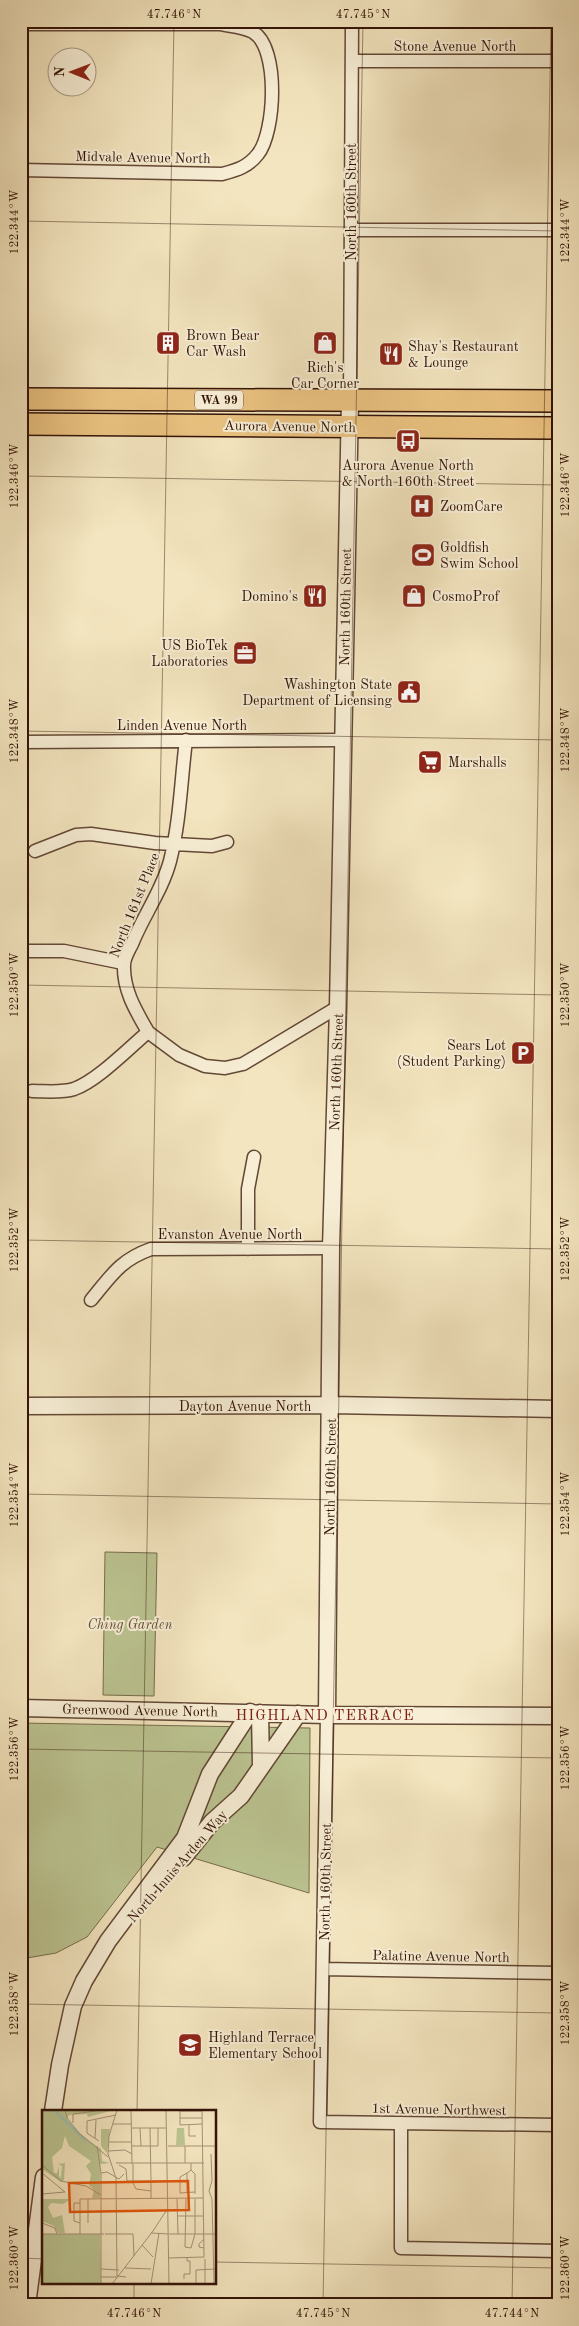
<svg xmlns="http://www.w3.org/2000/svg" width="579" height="2326" viewBox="0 0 579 2326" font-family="'Old Standard TT',serif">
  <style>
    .green { fill: #bbc491; stroke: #776c4c }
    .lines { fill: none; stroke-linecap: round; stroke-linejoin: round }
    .minor-casing { stroke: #634835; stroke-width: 15 }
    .tertiary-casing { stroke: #634835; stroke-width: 19 }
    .trunk-casing { stroke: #331307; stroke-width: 24 }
    .minor { stroke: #f7eed5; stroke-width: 12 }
    .tertiary { stroke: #f7eed5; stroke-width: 16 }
    .trunk { stroke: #eac280; stroke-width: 21 }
    .ticks { fill: none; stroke: #331307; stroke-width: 1; stroke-opacity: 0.45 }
    .labels { text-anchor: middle; stroke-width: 4; stroke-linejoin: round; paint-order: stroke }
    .shield { fill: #f7eed5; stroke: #6e5545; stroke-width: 1 }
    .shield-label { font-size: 12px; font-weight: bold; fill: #331307 }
    .street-label { font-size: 14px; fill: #331307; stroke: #f7eed5 }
    .poi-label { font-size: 14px; fill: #331307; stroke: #f7eed5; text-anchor: start }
    .park-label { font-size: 14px; font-style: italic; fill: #635137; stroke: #f7eed5 }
    .neighbourhood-label { font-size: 15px; letter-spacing: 1px; fill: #7a1f14; stroke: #f7eed5 }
    .inset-river { fill: none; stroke: #9dc0ab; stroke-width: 2.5 }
    .inset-road { fill: none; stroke: #a69175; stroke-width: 1 }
    .view { fill: #df560c; fill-opacity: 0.15; stroke: #df560c; stroke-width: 2.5 }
    .inset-edge { fill: none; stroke: #331307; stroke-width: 2.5 }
    .neatline { fill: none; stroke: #331307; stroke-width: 2 }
    .ticks-label { font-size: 12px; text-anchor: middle; fill: #331307 }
  </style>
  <rect width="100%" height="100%" fill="#f3e5bf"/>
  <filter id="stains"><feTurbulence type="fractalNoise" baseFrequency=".004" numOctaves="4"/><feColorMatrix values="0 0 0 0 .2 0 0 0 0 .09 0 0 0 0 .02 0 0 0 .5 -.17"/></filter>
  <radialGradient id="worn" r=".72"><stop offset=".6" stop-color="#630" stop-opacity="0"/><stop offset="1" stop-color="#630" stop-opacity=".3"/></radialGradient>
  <path class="green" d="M105 1552 157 1553 154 1696 103 1695Z
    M21 1723 310 1728 309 1893 157 1847 87 1937 56 1953 21 1959Z"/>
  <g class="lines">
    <defs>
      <path id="minor" d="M21 24H220
        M352 61H558
        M21 170 222 174C237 170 248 167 258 154 275 133 280 48 253 32 244 27 229 26 220 24V21
        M351 230H558
        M350 400 352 21
        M21 742 343 740
        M35 851 76 835 91 834 155 843 212 846 227 842
        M29 951H64L123 963
        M148 1032 179 1055 205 1066 225 1068 243 1064 338 1007
        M32 1091C46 1091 61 1093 74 1089 97 1081 129 1048 148 1032 136 1011 123 990 124 965 124 958 129 950 132 944 143 916 162 891 170 861 180 822 181 780 186 740
        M248 1249V1189L254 1157
        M91 1300C111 1276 120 1260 151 1249L331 1248
        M327 1715 320 2122 558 2125
        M323 1969 558 1973
        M401 2123V2248L558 2251"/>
      <path id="tertiary" d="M21 1406 331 1405 558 1409
        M21 1708 327 1715 558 1716
        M260 1713 261 1766
        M327 1715 331 1248 338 1007 350 400
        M183 1858 212 1822 241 1796 298 1714
        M53 2111 60 2065 73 2006 84 1981 108 1941 185 1838 210 1774 250 1712
        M27 2305 44 2177"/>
      <path id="trunk" d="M21 399 558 401
        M21 424 558 428"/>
    </defs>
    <use href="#minor" class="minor-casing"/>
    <use href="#tertiary" class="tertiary-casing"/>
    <use href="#trunk" class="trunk-casing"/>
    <use href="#minor" class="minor"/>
    <use href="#tertiary" class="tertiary"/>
    <use href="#trunk" class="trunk"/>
  </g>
  <path class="ticks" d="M21 221 558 231M21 476 558 485M21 731 558 740M21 985 558 995M21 1240 558 1249M21 1494 558 1504M21 1749 558 1758M21 2004 558 2013M137 2111 174 21M21 2258 44 2259M215 2262 558 2268M134 2305V2282M323 2305 363 21M512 2305 551 21"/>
  <defs>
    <symbol id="building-square" viewBox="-11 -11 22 22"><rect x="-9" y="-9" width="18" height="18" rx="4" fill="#8f2418" stroke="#f7eed5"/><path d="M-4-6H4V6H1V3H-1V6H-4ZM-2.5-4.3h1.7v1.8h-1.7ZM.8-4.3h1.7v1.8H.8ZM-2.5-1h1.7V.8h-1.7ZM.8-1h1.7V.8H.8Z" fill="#fff"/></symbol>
    <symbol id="shop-square" viewBox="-11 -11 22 22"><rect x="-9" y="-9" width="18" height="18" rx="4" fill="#8f2418" stroke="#f7eed5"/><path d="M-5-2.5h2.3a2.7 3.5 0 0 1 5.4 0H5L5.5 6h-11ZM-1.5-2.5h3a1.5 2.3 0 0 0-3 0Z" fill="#fff"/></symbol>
    <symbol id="restaurant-square" viewBox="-11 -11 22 22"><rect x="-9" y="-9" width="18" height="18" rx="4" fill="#8f2418" stroke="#f7eed5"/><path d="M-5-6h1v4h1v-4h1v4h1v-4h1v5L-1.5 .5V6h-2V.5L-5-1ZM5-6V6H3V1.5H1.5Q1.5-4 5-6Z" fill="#fff"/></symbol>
    <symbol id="bus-square" viewBox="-11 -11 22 22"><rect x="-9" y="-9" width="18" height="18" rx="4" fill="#8f2418" stroke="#f7eed5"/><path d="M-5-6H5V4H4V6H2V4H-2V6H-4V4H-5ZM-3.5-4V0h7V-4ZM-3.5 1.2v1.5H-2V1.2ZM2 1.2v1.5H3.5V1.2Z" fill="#fff"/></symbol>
    <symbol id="hospital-square" viewBox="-11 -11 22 22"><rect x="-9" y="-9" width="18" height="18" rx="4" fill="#8f2418" stroke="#f7eed5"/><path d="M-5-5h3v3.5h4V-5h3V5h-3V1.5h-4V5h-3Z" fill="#fff"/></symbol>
    <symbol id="stadium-square" viewBox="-11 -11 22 22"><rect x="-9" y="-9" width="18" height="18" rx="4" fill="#8f2418" stroke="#f7eed5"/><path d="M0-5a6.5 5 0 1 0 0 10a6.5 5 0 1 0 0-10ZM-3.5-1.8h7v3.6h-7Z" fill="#fff"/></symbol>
    <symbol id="office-square" viewBox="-11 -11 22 22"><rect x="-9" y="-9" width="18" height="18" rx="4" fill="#8f2418" stroke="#f7eed5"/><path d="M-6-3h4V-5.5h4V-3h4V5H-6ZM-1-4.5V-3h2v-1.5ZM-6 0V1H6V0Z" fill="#fff"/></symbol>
    <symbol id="civic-square" viewBox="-11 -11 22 22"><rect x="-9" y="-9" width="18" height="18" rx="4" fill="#8f2418" stroke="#f7eed5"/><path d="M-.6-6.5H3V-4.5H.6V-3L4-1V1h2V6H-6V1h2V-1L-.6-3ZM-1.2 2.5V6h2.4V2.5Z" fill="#fff"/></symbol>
    <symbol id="supermarket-square" viewBox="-11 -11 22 22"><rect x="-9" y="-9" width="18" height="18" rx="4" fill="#8f2418" stroke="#f7eed5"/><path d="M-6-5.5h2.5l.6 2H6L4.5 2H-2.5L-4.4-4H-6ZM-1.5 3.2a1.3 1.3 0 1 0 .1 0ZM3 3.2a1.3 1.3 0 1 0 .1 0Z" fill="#fff"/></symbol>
    <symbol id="parking-square" viewBox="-11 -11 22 22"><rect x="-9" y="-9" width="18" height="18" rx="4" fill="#8f2418" stroke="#f7eed5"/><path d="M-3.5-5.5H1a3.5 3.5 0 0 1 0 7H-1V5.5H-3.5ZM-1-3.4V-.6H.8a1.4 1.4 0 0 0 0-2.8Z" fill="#fff"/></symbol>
    <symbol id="school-square" viewBox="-11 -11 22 22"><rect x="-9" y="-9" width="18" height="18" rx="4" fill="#8f2418" stroke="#f7eed5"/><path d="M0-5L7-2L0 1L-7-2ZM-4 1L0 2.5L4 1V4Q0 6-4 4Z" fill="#fff"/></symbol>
  </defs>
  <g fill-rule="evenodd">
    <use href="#building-square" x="154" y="329" width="28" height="28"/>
    <use href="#shop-square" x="311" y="329" width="28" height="28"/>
    <use href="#restaurant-square" x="377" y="340" width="28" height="28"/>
    <use href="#bus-square" x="394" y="427" width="28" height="28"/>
    <use href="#hospital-square" x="408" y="492" width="28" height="28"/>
    <use href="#stadium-square" x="409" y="541" width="28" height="28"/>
    <use href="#restaurant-square" x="301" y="582" width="28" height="28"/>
    <use href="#shop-square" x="400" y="582" width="28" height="28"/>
    <use href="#office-square" x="231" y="639" width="28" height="28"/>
    <use href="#civic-square" x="395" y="678" width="28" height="28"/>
    <use href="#supermarket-square" x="416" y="748" width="28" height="28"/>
    <use href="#parking-square" x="509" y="1039" width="28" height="28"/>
    <use href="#school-square" x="176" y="2031" width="28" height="28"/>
  </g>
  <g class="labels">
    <rect class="shield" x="195" y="390.5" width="48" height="19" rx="4"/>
    <g class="shield-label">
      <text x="219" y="404">WA 99</text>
    </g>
    <g class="street-label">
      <text x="455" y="51">Stone Avenue North</text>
      <text transform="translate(143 157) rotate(1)" y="5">Midvale Avenue North</text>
      <text transform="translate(351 202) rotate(-90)" y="5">North 160th Street</text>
      <text transform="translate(290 426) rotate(1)" y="5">Aurora Avenue North</text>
      <text transform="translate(345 607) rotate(-89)" y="5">North 160th Street</text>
      <text x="182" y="730">Linden Avenue North</text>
      <text transform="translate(134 905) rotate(-68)" y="5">North 161st Place</text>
      <text transform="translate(336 1072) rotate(-88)" y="5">North 160th Street</text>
      <text x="230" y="1239">Evanston Avenue North</text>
      <text x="245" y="1411">Dayton Avenue North</text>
      <text transform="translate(330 1477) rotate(-89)" y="5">North 160th Street</text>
      <text transform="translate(140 1710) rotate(1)" y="5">Greenwood Avenue North</text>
      <text transform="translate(177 1866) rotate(-49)" y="5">North Innis Arden Way</text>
      <text transform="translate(325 1882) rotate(-89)" y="5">North 160th Street</text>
      <text transform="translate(441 1956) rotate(1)" y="5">Palatine Avenue North</text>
      <text transform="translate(439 2109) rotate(1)" y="5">1st Avenue Northwest</text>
    </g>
    <g class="poi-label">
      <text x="186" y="340">Brown Bear<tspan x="186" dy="16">Car Wash</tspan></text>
      <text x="408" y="351">Shay's Restaurant<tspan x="408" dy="16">&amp; Lounge</tspan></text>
      <text x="325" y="372" text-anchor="middle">Rich's<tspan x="325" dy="16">Car Corner</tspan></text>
      <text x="408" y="470" text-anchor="middle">Aurora Avenue North<tspan x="408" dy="16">&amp; North 160th Street</tspan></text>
      <text x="440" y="511">ZoomCare</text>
      <text x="440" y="552">Goldfish<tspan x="440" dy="16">Swim School</tspan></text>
      <text x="298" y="601" text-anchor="end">Domino's</text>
      <text x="432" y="601">CosmoProf</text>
      <text x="228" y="650" text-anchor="end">US BioTek<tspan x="228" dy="16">Laboratories</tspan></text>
      <text x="392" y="689" text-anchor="end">Washington State<tspan x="392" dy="16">Department of Licensing</tspan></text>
      <text x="448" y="767">Marshalls</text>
      <text x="506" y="1050" text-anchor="end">Sears Lot<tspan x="506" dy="16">(Student Parking)</tspan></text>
      <text x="208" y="2042">Highland Terrace<tspan x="208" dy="16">Elementary School</tspan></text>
    </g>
    <g class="park-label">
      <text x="130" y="1629">Ching Garden</text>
    </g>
    <g class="neighbourhood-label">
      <text x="325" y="1720">HIGHLAND TERRACE</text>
    </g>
  </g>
  <g transform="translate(42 2110)">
    <rect width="174" height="174" fill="#f3e5bf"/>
    <path d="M0 0H72L46 7 45 4 27 5 25 9 37 24 59 39 60 51 68 53 58 54V88H50L52 80 47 75 49 64 44 56 49 51 27 36 23 26 20 38 10 47 12 63H15L17 56V66L19 68 20 56 16 54 23 53 22 70 19 72 0 59ZM135 18H142L143 35H134ZM59 19H68L65 43 59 36ZM0 89H29L21 94 9 93 6 97 11 108 20 105 23 123H16L12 116 0 111ZM0 124H58L59 174H0Z" fill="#bbc491"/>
    <path class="inset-river" d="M12 0 44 31"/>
    <path class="inset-road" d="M23 0 25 8 37 23 66 47M75 0 67 26 66 44 74 68 75 166 84 167M89 0 90 54M124 0 127 174M160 1H138V15L160 14M138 8H160M31 13V4L61 0M71 14H90M147 15V26H154M90 18H124M98 18 99 36M108 18 109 71M53 28 54 10M57 31 45 23V11L74 5M67 32H90M55 36 59 63V174M90 36H116V18M126 36H174M143 36V53M66 41 83 40 90 44M169 44 170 71 167 81 170 89 172 174M74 53H162M91 54V71M0 55 19 71 44 76 59 85M77 55 84 59 85 71H108M149 60 153 64V84M0 63 23 82M59 63 65 62 77 69 82 64M145 63 138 67V83L153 82M109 71H125M109 72V89M91 73 94 79 109 81M145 82V63L149 60V53M0 84 23 82M135 89 136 124M144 89 143 137 149 138 153 124V89M38 93H32V111L38 113M135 106H162M0 113 13 118 15 124M46 113V89M111 121 124 101M109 123 126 124M0 124H62M38 124V89L161 88M63 124H91L92 146M127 124H174M162 129 157 134V137L162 138M100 135 111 147M126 148 162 147 160 0M163 149V174M83 158 109 159M59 159 77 160M59 167H75M142 169V164H148V151H145V147M70 174 111 121M109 174 117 123M154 174V160L173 159"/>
    <path class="view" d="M146 71 147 100 28 102 27 73Z"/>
    <rect width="174" height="174" class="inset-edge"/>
  </g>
  <rect width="579" height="2326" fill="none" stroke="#f3e5bf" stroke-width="55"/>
  <g transform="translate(72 72) rotate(271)"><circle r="24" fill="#f7eed5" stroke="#a99683"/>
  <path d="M0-4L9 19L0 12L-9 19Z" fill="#8f2418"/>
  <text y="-8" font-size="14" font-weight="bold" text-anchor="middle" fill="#331307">N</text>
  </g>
  <rect x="28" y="28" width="524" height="2270" class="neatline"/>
  <g class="ticks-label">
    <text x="174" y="18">47.746°N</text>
    <text x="363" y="18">47.745°N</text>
    <text transform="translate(14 222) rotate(-90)" y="4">122.344°W</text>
    <text transform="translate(565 231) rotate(-90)" y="4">122.344°W</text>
    <text transform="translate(14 476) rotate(-90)" y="4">122.346°W</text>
    <text transform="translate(565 485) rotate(-90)" y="4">122.346°W</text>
    <text transform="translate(14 731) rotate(-90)" y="4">122.348°W</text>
    <text transform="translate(565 740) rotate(-90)" y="4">122.348°W</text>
    <text transform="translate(14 985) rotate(-90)" y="4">122.350°W</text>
    <text transform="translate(565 995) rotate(-90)" y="4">122.350°W</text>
    <text transform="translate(14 1240) rotate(-90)" y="4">122.352°W</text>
    <text transform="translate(565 1249) rotate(-90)" y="4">122.352°W</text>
    <text transform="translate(14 1495) rotate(-90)" y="4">122.354°W</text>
    <text transform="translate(565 1504) rotate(-90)" y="4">122.354°W</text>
    <text transform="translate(14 1749) rotate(-90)" y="4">122.356°W</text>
    <text transform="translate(565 1758) rotate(-90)" y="4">122.356°W</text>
    <text transform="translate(14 2004) rotate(-90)" y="4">122.358°W</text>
    <text transform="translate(565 2013) rotate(-90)" y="4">122.358°W</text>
    <text transform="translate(14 2258) rotate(-90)" y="4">122.360°W</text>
    <text transform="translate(565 2268) rotate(-90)" y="4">122.360°W</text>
    <text x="134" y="2317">47.746°N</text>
    <text x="323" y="2317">47.745°N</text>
    <text x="512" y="2317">47.744°N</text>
  </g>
  <rect width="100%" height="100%" filter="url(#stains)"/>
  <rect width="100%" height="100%" fill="url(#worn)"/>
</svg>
